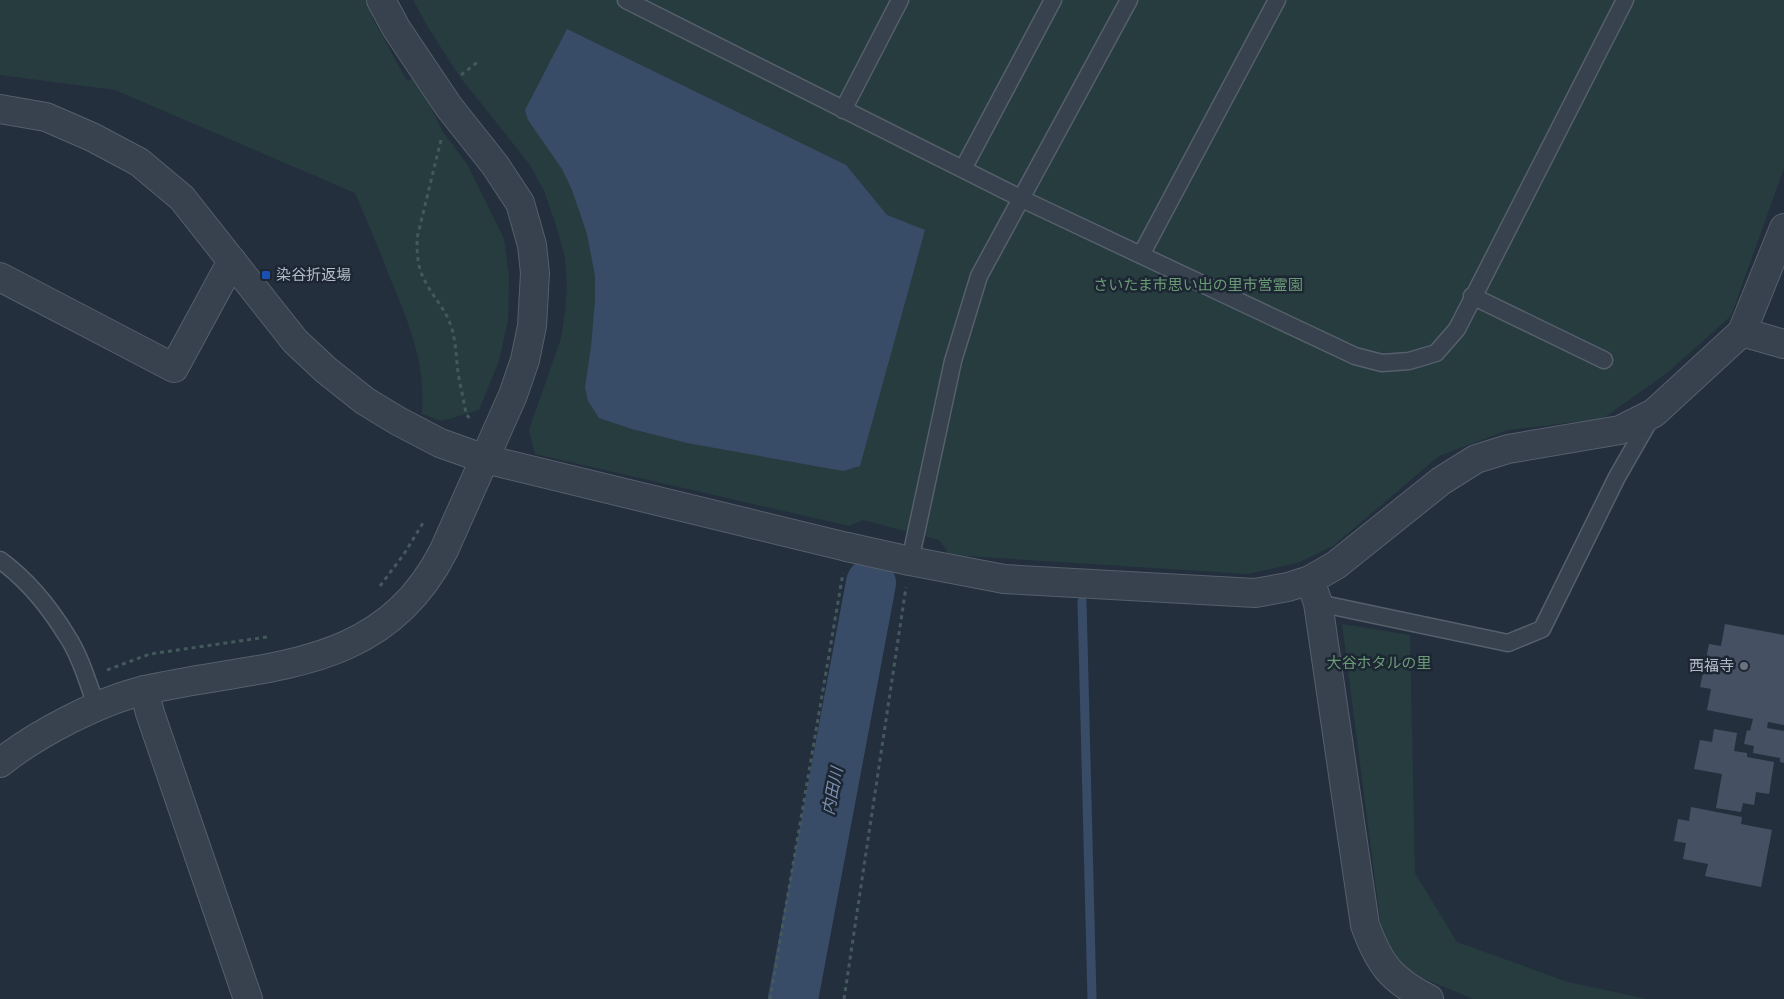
<svg xmlns="http://www.w3.org/2000/svg" width="1784" height="999" viewBox="0 0 1784 999" font-family="Commissioner,'Noto Sans JP',sans-serif">
  <style>
    .green { fill: #263c3f }
    .water { fill: #394c67 }
    .lines { fill: none; stroke-linecap: round; stroke-linejoin: round }
    .stream { stroke: #394c67; stroke-width: 9 }
    .river { stroke: #394c67; stroke-width: 50 }
    .building { fill: #455162 }
    .service-casing { stroke: #565f6c; stroke-width: 19 }
    .minor-casing { stroke: #565f6c; stroke-width: 30 }
    .tertiary-casing { stroke: #565f6c; stroke-width: 30 }
    .path { stroke: #44595c; stroke-width: 3; stroke-dasharray: 4 4; stroke-linecap: butt }
    .service { stroke: #38414e; stroke-width: 16 }
    .minor { stroke: #38414e; stroke-width: 28 }
    .tertiary { stroke: #38414e; stroke-width: 28 }
    .transit-dot { fill: #1a4fb4; stroke: #1d2633; stroke-width: 2 }
    .worship-dot { fill: #6b7280; stroke: #1d2633; stroke-width: 2 }
    .labels { text-anchor: middle; stroke-width: 5; stroke-linejoin: round; paint-order: stroke }
    .poi-label { font-size: 15px; fill: #b4bcc9; stroke: #1d2633; text-anchor: start }
    .park-label { font-size: 15px; fill: #6b9a76; stroke: #1d2633 }
    .water-label { font-size: 16px; font-style: italic; fill: #7c92b1; stroke: #1d2633 }
  </style>
  <rect width="100%" height="100%" fill="#242f3e"/>
  <path class="green" d="M0 0H367L373 19 407 81 416 77 443 132 467 164 504 239 509 278 508 320 499 361 479 410 442 421 422 414C426 364 409 323 390 278 379 249 367 221 355 193L115 90 0 75Z
    M413 0H1784V168L1731 316 1667 373 1602 419 1508 430 1439 456 1333 546 1300 562 1248 574 950 555 939 540 863 520 849 526 535 454 529 430 561 338 565 312 567 285 565 258 556 225 544 191 530 165 460 77 429 29Z
    M1342 624 1410 635 1415 873 1457 942 1568 982 1647 999H1473L1406 971 1383 942Z"/>
  <path class="water" d="M567 29 846 165 887 215 925 230 860 466 843 471 687 443 632 429 599 418 588 401 585 387 591 347 595 300V276L587 234 572 190 562 169 528 120 525 110Z"/>
  <g class="lines">
    <path class="stream" d="M1082 601 1092 999"/>
    <path class="river" d="M793 999 871 583"/>
  </g>
  <path class="building" d="M1725 624 1784 635V725L1768 722 1767 728 1784 731V763L1780 762V758L1753 753 1754 746 1744 744 1747 730 1750 731 1753 719 1707 710 1711 689 1700 687 1709 644 1721 646Z
    M1714 729 1737 733 1734 751 1747 753V757L1774 762 1769 794 1756 792 1754 805 1743 803 1741 812 1716 808 1722 774 1694 769 1700 740 1712 742Z
    M1691 807 1742 817 1741 824 1772 830 1761 887 1705 876 1708 864 1683 859 1686 843 1674 841 1678 819 1689 821Z"/>
  <g class="lines">
    <defs>
      <path id="service" d="M626 0 1022 199 1355 356 1382 363 1409 361 1436 353 1457 329 1625 0
        M843 110 900 0
        M963 169 1053 0
        M1141 255 1277 0
        M1472 296 1604 360
        M0 560C26 579 50 608 67 636 80 655 89 686 97 708
        M910 561 953 361 979 276 1129 0
        M1318 603 1508 643 1542 629 1617 477 1652 416"/>
      <path id="minor" d="M0 277 174 368 232 261
        M1742 332 1784 344
        M847 547 910 561 1004 579 1255 593 1288 587 1310 580 1336 565 1441 481 1476 459 1508 449 1620 430 1654 413 1742 332 1784 228
        M1310 580 1318 603 1365 925C1379 964 1391 980 1429 999
        M144 690 150 713 248 999"/>
      <path id="tertiary" d="M0 109 46 117 92 137 139 162 182 198 295 341 326 370 365 401 398 421 440 443 485 459 847 547
        M0 763C36 734 101 700 146 690 262 663 381 675 444 550L513 395 525 360 532 326 535 273 532 245 520 203 495 165 449 107 396 28 381 0"/>
    </defs>
    <use href="#service" class="service-casing"/>
    <use href="#minor" class="minor-casing"/>
    <use href="#tertiary" class="tertiary-casing"/>
    <path class="path" d="M461 75 479 61
      M441 140 417 238C417 247 417 259 420 269 426 290 444 305 451 326 456 341 456 356 458 372 460 386 464 400 466 414L471 420
      M380 586 404 554 423 523
      M107 670 150 654 267 637
      M770 999 843 573
      M844 999 906 587"/>
    <use href="#service" class="service"/>
    <use href="#minor" class="minor"/>
    <use href="#tertiary" class="tertiary"/>
  </g>
  <rect class="transit-dot" x="261" y="270" width="10" height="10" rx="2.5"/>
  <circle class="worship-dot" cx="1744" cy="666" r="5"/>
  <g class="labels">
    <g class="poi-label">
      <text x="276" y="280">染谷折返場</text>
      <text x="1734" y="671" text-anchor="end">西福寺</text>
    </g>
    <g class="park-label">
      <text x="1198" y="290">さいたま市思い出の里市営霊園</text>
      <text x="1379" y="668">大谷ホタルの里</text>
    </g>
    <g class="water-label">
      <text transform="translate(832 791) rotate(-79)" y="6">内田川</text>
    </g>
  </g>
</svg>
